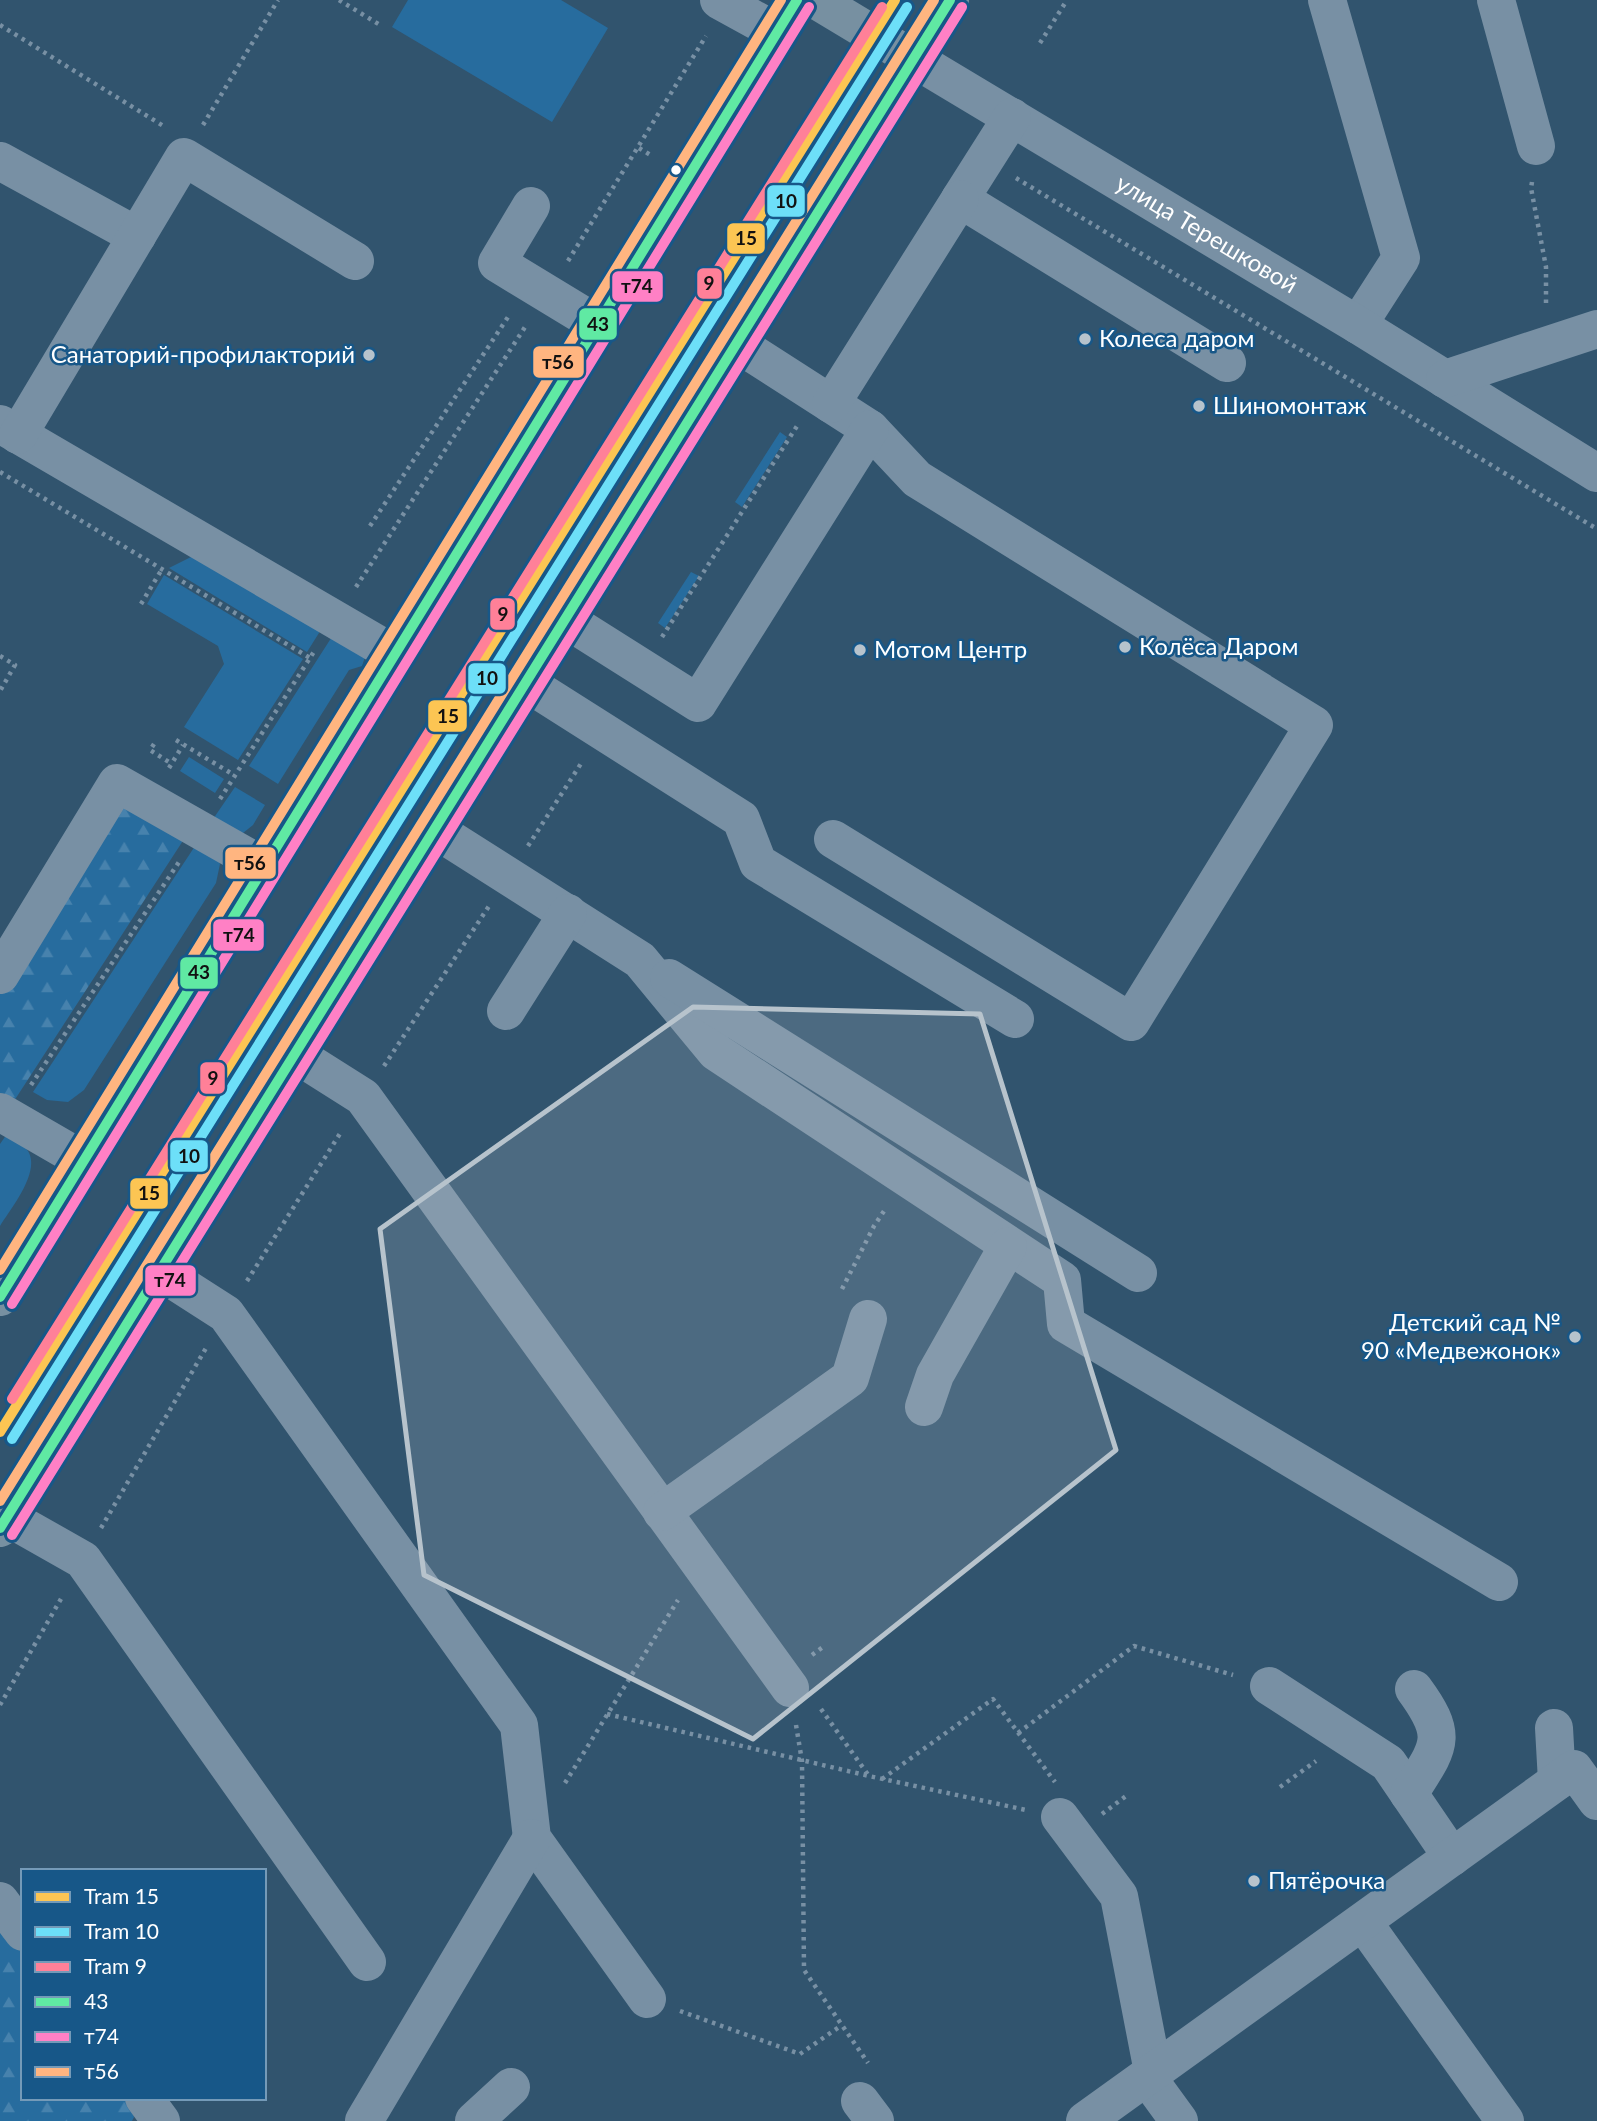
<svg xmlns="http://www.w3.org/2000/svg" width="1597" height="2121" viewBox="0 0 1597 2121" font-family="Lato,sans-serif">
  <style>
    .grass { fill: #276c9e }
    .forest { fill: url(#forest-firs) }
    .lines { fill: none; stroke-linecap: round; stroke-linejoin: round }
    .path { stroke: #7890a4; stroke-width: 4.5; stroke-dasharray: 3.5 5; stroke-linecap: butt }
    .minor { stroke: #7890a4; stroke-width: 38 }
    .major { stroke: #7790a1; stroke-width: 38 }
    .bus-1-casing { stroke: #175788; stroke-width: 16 }
    .bus-2-casing { stroke: #175788; stroke-width: 16 }
    .bus-3-casing { stroke: #175788; stroke-width: 16 }
    .bus-1 { stroke: #60e9a3; stroke-width: 10 }
    .bus-2 { stroke: #ff80c5; stroke-width: 10 }
    .bus-3 { stroke: #ffb580; stroke-width: 10 }
    .tram-1-casing { stroke: #175788; stroke-width: 16 }
    .tram-2-casing { stroke: #175788; stroke-width: 16 }
    .tram-3-casing { stroke: #175788; stroke-width: 16 }
    .tram-1 { stroke: #fcc553; stroke-width: 10 }
    .tram-2 { stroke: #6ddff8; stroke-width: 10 }
    .tram-3 { stroke: #ff8098; stroke-width: 10 }
    .marked { fill: #b7c3cc; fill-opacity: 0.2; stroke: #b7c3cc; stroke-width: 5; stroke-linejoin: round }
    .bus-dot { fill: #fff; stroke: #175788; stroke-width: 2.5 }
    .poi-dot { fill: #b7c3cc; stroke: #175788; stroke-width: 2.5 }
    .labels { text-anchor: middle; stroke-width: 5; stroke-linejoin: round; paint-order: stroke }
    .street-label { font-size: 24px; fill: #fff; stroke: #175788 }
    .poi-label { font-size: 24px; fill: #fff; stroke: #175788; text-anchor: start }
    .line-badge { stroke: #175788; stroke-width: 2.5 }
    .pale-badge-label { font-size: 19px; text-anchor: middle; font-weight: bold; fill: #111 }
  </style>
  <defs>
    <pattern id="forest-firs" width="22" height="20" patternUnits="userSpaceOnUse" patternTransform="scale(1.75)"><rect width="22" height="20" fill="#276c9e"/><path d="M5 1l3.5 6h-7zM16 11l3.5 6h-7z" fill="#4782ad"/></pattern>
  </defs>
  <rect width="100%" height="100%" fill="#31546e"/>
  <path class="grass" d="M408 0H561L608 28 552 122 392 27Z
    M780 432 787 437 742 507 735 502Z
    M201 552 324 625 307 652 169 568Z
    M691 572 699 576 665 628 658 623Z
    M164 575 303 659 238 760 184 727 224 664 218 646 147 604Z
    M335 632 366 654 362 666 349 670 278 784 249 766Z
    M189 757 224 779 215 793 180 771Z
    M235 787 265 805 253 825 243 833 211 822Z
    M197 843 217 857 220 864 216 883 84 1090 68 1102 47 1100 33 1092Z
    M7 1134C14 1139 23 1144 28 1151 41 1172 11 1208 0 1226V1144Z"/>
  <path class="forest" d="M123 797 186 836 14 1101 0 1093V994Z
    M0 1923 23 1954V2098H127L134 2117 132 2121H0Z"/>
  <g class="lines">
    <path class="path" d="M339 0 380 25
      M0 25 165 127
      M1040 43 1067 0
      M203 125 278 0
      M639 148 652 156
      M1016 178 1597 529
      M1532 182 1531 188 1546 267V308
      M568 261 706 36
      M0 472 310 658
      M370 526 510 314
      M356 587 527 324
      M141 604 162 569
      M662 637 797 426
      M0 656 15 665 0 691
      M176 740 234 775
      M154 744 150 750 172 764
      M169 768 183 745
      M220 799 315 650
      M528 846 582 762
      M384 1066 489 906
      M31 1085 179 862
      M247 1281 341 1132
      M842 1289 874 1226 886 1208
      M101 1528 206 1348
      M812 1655 823 1647
      M0 1705 62 1597
      M821 1709 869 1776
      M607 1714 869 1776 1026 1810
      M796 1725 802 1761 804 1970 868 2063
      M1018 1733 1134 1646 1233 1675
      M882 1779 993 1699 1055 1782
      M565 1783 678 1600
      M1280 1787 1316 1761
      M1102 1814 1126 1796
      M680 2011 800 2054 842 2025"/>
    <g class="minor">
      <path d="M719 0 777 32"/>
      <path d="M1327 0 1401 258 1358 325"/>
      <path d="M1496 0 1536 146"/>
      <path id="s1" d="M914 59 1358 325 1597 473"/>
      <path d="M1012 117 960 199 1227 363"/>
      <path d="M0 161 137 236"/>
      <path d="M531 206 497 263 599 325"/>
      <path d="M736 343 870 429 917 479 1314 725 1131 1022 833 839"/>
      <path d="M1445 379 1597 329"/>
      <path d="M831 404 960 199"/>
      <path d="M0 424 396 655"/>
      <path d="M18 435 184 157 355 261"/>
      <path d="M565 619 698 703 870 429"/>
      <path d="M525 682 741 819 758 863 1015 1019"/>
      <path d="M434 829 640 960 716 1052 1062 1280 1066 1324 1499 1582"/>
      <path d="M0 975 117 783 265 867"/>
      <path d="M669 978 1138 1273"/>
      <path d="M506 1011 568 913"/>
      <path d="M295 1054 363 1097 790 1688"/>
      <path d="M0 1112 83 1160"/>
      <path d="M159 1271 226 1314 519 1725 532 1838 647 1999"/>
      <path d="M924 1407 935 1375 1008 1246"/>
      <path d="M662 1512 850 1378 868 1319"/>
      <path d="M7 1517 83 1560 367 1962"/>
      <path d="M1269 1686 1388 1763 1452 1857"/>
      <path d="M1554 1728 1557 1781"/>
      <path d="M1409 1794C1439 1746 1450 1738 1414 1689"/>
      <path d="M1060 1817 1119 1896 1153 2072"/>
      <path d="M0 1901 23 1932"/>
      <path d="M1363 1922 1505 2121"/>
      <path d="M1147 2077 1179 2121"/>
      <path d="M144 2098 161 2121"/>
      <path d="M860 2101 875 2121"/>
      <path d="M364 2121 532 1838"/>
      <path d="M474 2121 511 2087"/>
      <path d="M1085 2121 1574 1769 1597 1801"/>
    </g>
    <path class="major" d="M816 0 914 59
      M0 1297 797 0
      M0 1528 950 0"/>
    <defs>
      <path id="bus-1" d="M0 1297 797 0
        M0 1528 950 0"/>
      <path id="bus-2" d="M12 1304 809 7
        M12 1535 962 7"/>
      <path id="bus-3" d="M0 1270 781 0
        M0 1501 934 0"/>
    </defs>
    <use href="#bus-1" class="bus-1-casing"/>
    <use href="#bus-2" class="bus-2-casing"/>
    <use href="#bus-3" class="bus-3-casing"/>
    <use href="#bus-1" class="bus-1"/>
    <use href="#bus-2" class="bus-2"/>
    <use href="#bus-3" class="bus-3"/>
    <defs>
      <path id="tram-1" d="M0 1432 895 0"/>
      <path id="tram-2" d="M12 1439 907 7"/>
      <path id="tram-3" d="M12 1399 882 7"/>
    </defs>
    <use href="#tram-1" class="tram-1-casing"/>
    <use href="#tram-2" class="tram-2-casing"/>
    <use href="#tram-3" class="tram-3-casing"/>
    <use href="#tram-1" class="tram-1"/>
    <use href="#tram-2" class="tram-2"/>
    <use href="#tram-3" class="tram-3"/>
  </g>
  <path class="marked" d="M693 1007 980 1014 1116 1450 753 1739 424 1575 380 1229Z"/>
  <circle class="bus-dot" cx="676" cy="170" r="6"/>
  <g class="poi-dot">
    <circle cx="1085" cy="339" r="7"/>
    <circle cx="369" cy="355" r="7"/>
    <circle cx="1199" cy="406" r="7"/>
    <circle cx="1125" cy="647" r="7"/>
    <circle cx="860" cy="650" r="7"/>
    <circle cx="1575" cy="1337" r="7"/>
    <circle cx="1254" cy="1881" r="7"/>
  </g>
  <g class="labels">
    <g class="street-label">
      <text dy="8" stroke="none"><textPath href="#s1" startOffset="341">улица Терешковой</textPath></text>
    </g>
    <g class="poi-label">
      <text x="1099" y="347">Колеса даром</text>
      <text x="355" y="363" text-anchor="end">Санаторий-профилакторий</text>
      <text x="1213" y="414">Шиномонтаж</text>
      <text x="1139" y="655">Колёса Даром</text>
      <text x="874" y="658">Мотом Центр</text>
      <text x="1561" y="1331" text-anchor="end">Детский сад №<tspan x="1561" dy="28">90 «Медвежонок»</tspan></text>
      <text x="1268" y="1889">Пятёрочка</text>
    </g>
  </g>
  <g class="line-badge">
    <rect x="766" y="184" width="40" height="34" rx="7" fill="#6ddff8"/>
    <rect x="726" y="222" width="40" height="33" rx="7" fill="#fcc553"/>
    <rect x="696" y="267" width="27" height="33" rx="7" fill="#ff8098"/>
    <rect x="611" y="270" width="53" height="33" rx="7" fill="#ff80c5"/>
    <rect x="578" y="307" width="40" height="34" rx="7" fill="#60e9a3"/>
    <rect x="532" y="345" width="53" height="34" rx="7" fill="#ffb580"/>
    <rect x="489" y="597" width="27" height="34" rx="7" fill="#ff8098"/>
    <rect x="467" y="662" width="40" height="33" rx="7" fill="#6ddff8"/>
    <rect x="427" y="699" width="41" height="34" rx="7" fill="#fcc553"/>
    <rect x="224" y="846" width="53" height="34" rx="7" fill="#ffb580"/>
    <rect x="212" y="918" width="53" height="34" rx="7" fill="#ff80c5"/>
    <rect x="179" y="956" width="40" height="34" rx="7" fill="#60e9a3"/>
    <rect x="199" y="1061" width="27" height="34" rx="7" fill="#ff8098"/>
    <rect x="169" y="1139" width="40" height="34" rx="7" fill="#6ddff8"/>
    <rect x="129" y="1177" width="40" height="33" rx="7" fill="#fcc553"/>
    <rect x="144" y="1264" width="53" height="33" rx="7" fill="#ff80c5"/>
  </g>
  <g class="pale-badge-label">
    <text x="786" y="208">10</text>
    <text x="746" y="245">15</text>
    <text x="709" y="290">9</text>
    <text x="637" y="293">т74</text>
    <text x="598" y="331">43</text>
    <text x="558" y="369">т56</text>
    <text x="503" y="621">9</text>
    <text x="487" y="685">10</text>
    <text x="448" y="723">15</text>
    <text x="250" y="870">т56</text>
    <text x="239" y="942">т74</text>
    <text x="199" y="979">43</text>
    <text x="213" y="1085">9</text>
    <text x="189" y="1163">10</text>
    <text x="149" y="1200">15</text>
    <text x="170" y="1287">т74</text>
  </g>
  <rect x="21" y="1869" width="245" height="231" fill="#175788" stroke="#749ab8" stroke-width="2"/>
  <rect x="35" y="1892" width="35" height="10" fill="#fcc553" stroke="#749ab8" stroke-width="2"/>
  <text x="84" y="1904" font-size="21" fill="#ffffff">Tram 15</text>
  <rect x="35" y="1927" width="35" height="10" fill="#6ddff8" stroke="#749ab8" stroke-width="2"/>
  <text x="84" y="1939" font-size="21" fill="#ffffff">Tram 10</text>
  <rect x="35" y="1962" width="35" height="10" fill="#ff8098" stroke="#749ab8" stroke-width="2"/>
  <text x="84" y="1974" font-size="21" fill="#ffffff">Tram 9</text>
  <rect x="35" y="1997" width="35" height="10" fill="#60e9a3" stroke="#749ab8" stroke-width="2"/>
  <text x="84" y="2009" font-size="21" fill="#ffffff">43</text>
  <rect x="35" y="2032" width="35" height="10" fill="#ff80c5" stroke="#749ab8" stroke-width="2"/>
  <text x="84" y="2044" font-size="21" fill="#ffffff">т74</text>
  <rect x="35" y="2067" width="35" height="10" fill="#ffb580" stroke="#749ab8" stroke-width="2"/>
  <text x="84" y="2079" font-size="21" fill="#ffffff">т56</text>
</svg>
